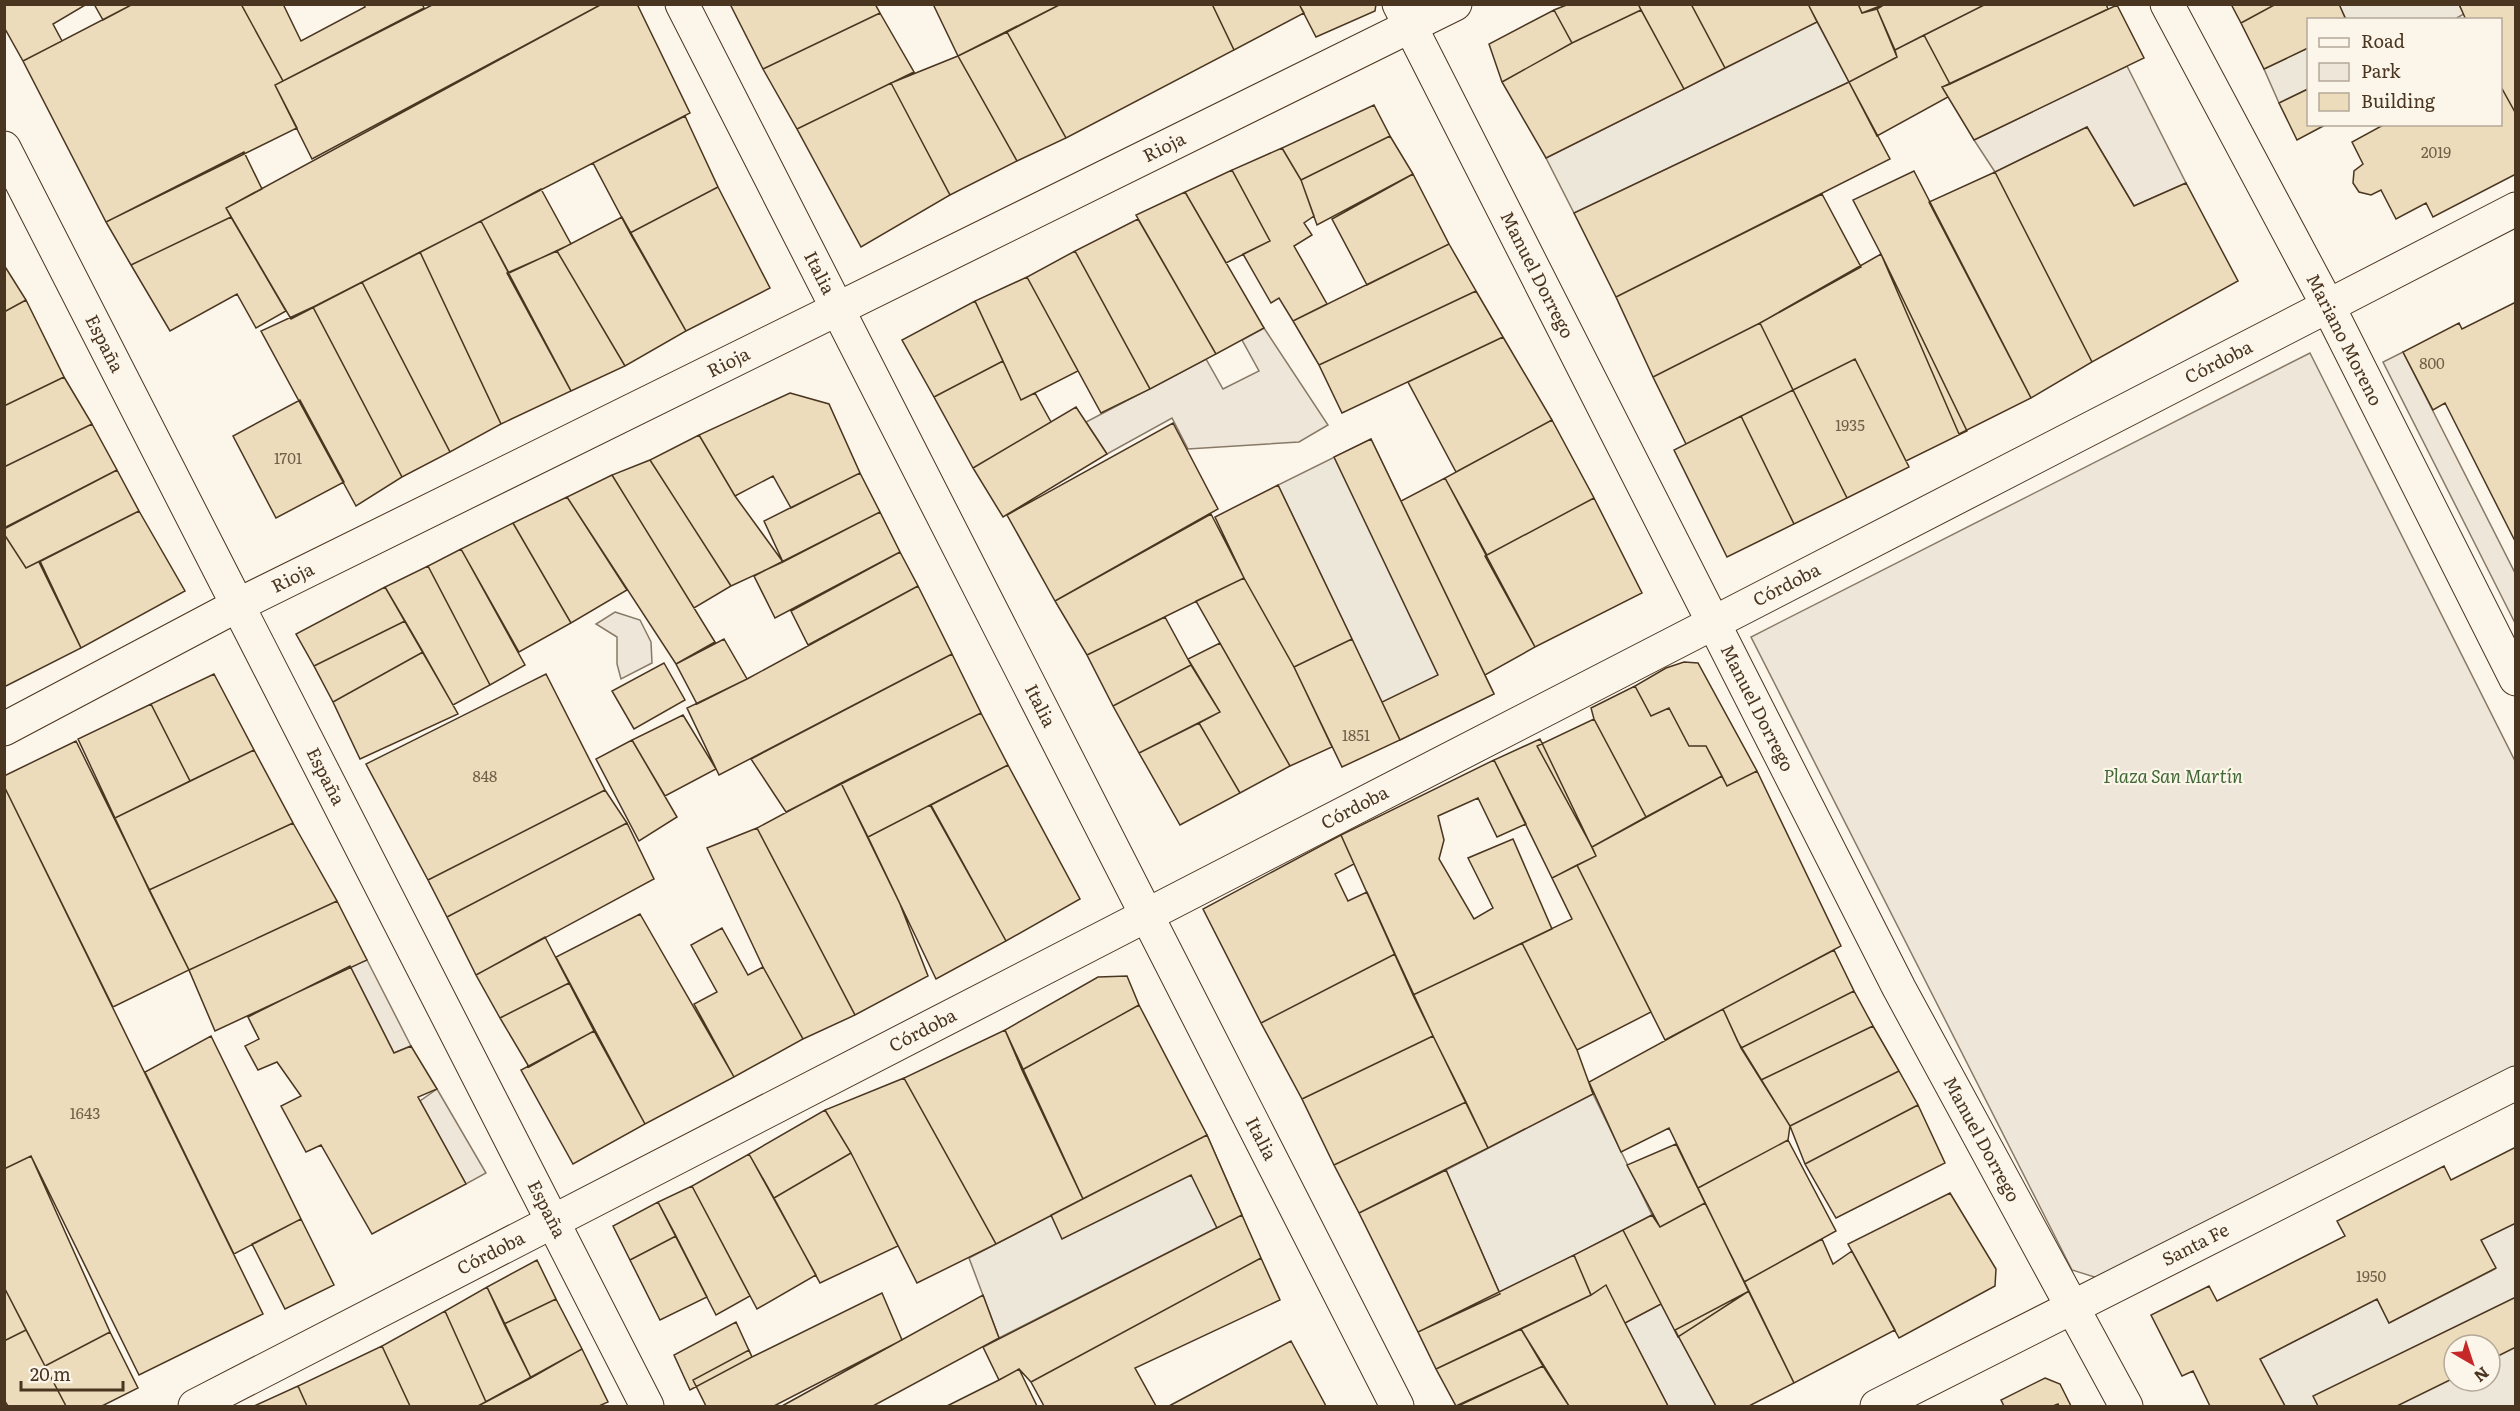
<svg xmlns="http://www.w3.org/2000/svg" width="2520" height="1411" viewBox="0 0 2520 1411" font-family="Literata,serif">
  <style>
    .green { fill: #ede6d9; stroke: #887966; stroke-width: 1.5 }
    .parking { fill: #ede7d9; stroke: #887966; stroke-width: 1.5; fill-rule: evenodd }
    .building { fill: #ecdcbc; stroke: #4a3520; stroke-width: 1.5 }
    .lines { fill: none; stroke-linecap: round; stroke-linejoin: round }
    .minor-casing { stroke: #4a3520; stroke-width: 35 }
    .major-casing { stroke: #4a3520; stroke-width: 35 }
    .minor { stroke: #fbf6e9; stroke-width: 33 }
    .major { stroke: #fbf6e9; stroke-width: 33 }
    .labels { text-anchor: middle; stroke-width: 4.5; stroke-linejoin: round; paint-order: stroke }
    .number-label { font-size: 15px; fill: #725f47 }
    .street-label { font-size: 18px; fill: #4a3520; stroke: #fbf6e9 }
    .park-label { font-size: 18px; font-style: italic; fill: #436837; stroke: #fbf6e9 }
  </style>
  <rect width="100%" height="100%" fill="#fbf6e9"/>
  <path class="green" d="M2127 66 2186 183 2134 206 2087 127 1995 172 1974 140Z
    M1264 328 1328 425 1299 442 1188 449 1172 418 1107 454 1086 422 1206 359 1223 389 1259 371 1242 340Z
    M2403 352 2515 573V623L2383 362Z
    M2310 353 2515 761V1077L2107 1281 2072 1270 1751 637Z
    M615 612 640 620 651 642 652 663 621 679 617 664V637L596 624Z
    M367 960 411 1046 394 1053 350 966Z
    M437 1089 486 1173 466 1184 420 1101Z"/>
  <path class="parking" d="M2339 5H2459L2464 14 2453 20 2346 19Z
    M1817 22 1849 82 1574 213 1546 158Z
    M2308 48V89L2279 103 2264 69Z
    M1371 439 1494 694 1400 740 1278 485Z
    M1593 1094 1652 1215 1500 1294 1446 1170Z
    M1207 1135 1242 1215 999 1338 969 1258Z
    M2515 1223V1406H2285L2260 1359 2377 1299 2389 1323 2495 1269 2481 1240ZM2454 1345H2490V1381H2454Z
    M1661 1304 1716 1406H1668L1625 1323Z"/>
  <path class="building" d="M4 4H87L53 24 62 41 23 61 4 27Z
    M94 4H133L103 20Z
    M133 4H241L283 81 275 85 297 128 106 222 23 61Z
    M241 4H283L301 41 365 7 363 4H422L424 8 283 81Z
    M434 4H602L312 159 275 85Z
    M602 4H637L690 113 291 319 226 208Z
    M730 4H875L880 13 763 69Z
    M933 4H1061L958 56Z
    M1061 4H1212L1234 50 1066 138 1007 32Z
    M1212 4H1299L1304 13 1234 50Z
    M1299 4H1376L1375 11 1316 37Z
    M1569 4H1638L1641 10 1572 43 1554 10Z
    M1638 4H1691L1725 68 1684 89Z
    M1691 4H1808L1817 22 1725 68Z
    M1808 4H1858L1862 13 1877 9 1897 57 1849 82Z
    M1858 4H1885L1862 13Z
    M1885 4H1986L1895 50 1877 9Z
    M1986 4H2106L2108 9 1950 84 1924 35Z
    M2231 4H2276L2241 23Z
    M2276 4H2339L2346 20H2308V48L2264 69 2241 23Z
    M2459 4H2516V114L2500 85V20H2466Z
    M2117 5 2144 58 1974 140 1942 87Z
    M1554 10 1572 43 1502 82 1489 44Z
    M1641 10 1684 89 1546 158 1502 82 1572 43Z
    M880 13 914 72 797 129 763 69Z
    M1007 32 1066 138 1017 161 958 56Z
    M1924 35 1950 84 1942 87 1948 97 1877 136 1849 82 1897 57 1895 50Z
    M958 56 1017 161 950 195 891 83Z
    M1849 82 1890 159 1616 297 1574 213Z
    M891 83 950 195 861 247 797 129Z
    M2500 85 2516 114V174L2433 217 2426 203 2396 219 2381 190 2371 195 2359 192 2353 183 2354 171 2363 164 2352 142 2385 124H2500Z
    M2308 89V124H2327L2297 140 2279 103Z
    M1374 105 1390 136 1301 180 1282 148Z
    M685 116 718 187 630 233 593 163Z
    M2087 127 2134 206 2186 183 2238 281 2092 362 1995 172Z
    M1390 136 1413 174 1317 225 1301 180Z
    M1282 148 1301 180 1314 216 1304 223 1312 235 1294 246 1327 304 1293 321 1279 298 1271 303 1243 254 1270 241 1232 170Z
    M244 152 262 189 226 208 231 217 131 265 106 222Z
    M1232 170 1270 241 1226 263 1185 192Z
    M1914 171 2031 398 1959 434 1881 254 1853 200Z
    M1995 172 2092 362 2031 398 1929 202Z
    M1413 174 1449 244 1367 285 1332 219Z
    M718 187 770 288 686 331 630 233Z
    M541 189 571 244 509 273 481 221Z
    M1185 192 1264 328 1216 354 1136 215Z
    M1822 194 1861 267 1760 323 1653 377 1616 297Z
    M231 217 286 311 256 328 237 294 170 331 131 265Z
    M622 217 686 331 625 366 557 251Z
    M1138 219 1216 354 1150 389 1075 251Z
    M481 221 571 391 501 424 420 252Z
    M1449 244 1476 291 1319 365 1293 321Z
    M557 251 625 366 571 391 507 273Z
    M1075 251 1150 389 1101 413 1027 277Z
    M420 252 501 424 450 452 362 282Z
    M1881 254 1967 431 1906 461 1855 359 1793 390 1760 323Z
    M4 265 26 300 4 312Z
    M1027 277 1078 371 1021 400 975 301Z
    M362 282 450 452 402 477 313 307Z
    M1476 291 1503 337 1342 413 1319 365Z
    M26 300 64 377 4 406V312Z
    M975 301 1003 361 934 397 902 340Z
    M2516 302V543L2445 403 2433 410 2403 352 2459 323 2462 329Z
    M313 307 402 477 356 506 261 331Z
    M1760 323 1793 390 1686 444 1653 377Z
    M1503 337 1552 420 1456 472 1408 382Z
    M1855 359 1909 467 1847 498 1793 390Z
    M1003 361 1021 400 1035 393 1051 422 973 468 934 397Z
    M64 377 92 424 4 467V406Z
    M1793 390 1847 498 1794 524 1741 416Z
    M790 393 829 404 860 473 791 508 773 476 735 496 699 435Z
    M300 400 344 482 276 518 233 436Z
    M1076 407 1107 454 1003 517 973 468Z
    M1741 416 1794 524 1727 557 1674 450Z
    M1552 420 1594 498 1487 555 1445 478Z
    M1173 423 1218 509 1055 601 1007 515Z
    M92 424 117 470 4 528V467Z
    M699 435 735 496 783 562 731 586 650 460Z
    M1371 439 1494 694 1400 740 1382 702 1438 675 1334 457Z
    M650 460 731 586 694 608 612 475Z
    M117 470 139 511 26 568 4 534V529Z
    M860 473 880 512 783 562 764 521Z
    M612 475 715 642 676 664 567 497Z
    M1445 478 1535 647 1485 675 1401 501Z
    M1278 485 1352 639 1294 667 1244 578 1215 517Z
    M567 497 627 590 571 623 513 523Z
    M1594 498 1642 593 1535 647 1485 556Z
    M139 511 185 591 81 648 39 562Z
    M880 512 900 552 775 618 754 576Z
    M1211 514 1244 578 1087 655 1055 601Z
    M513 523 571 623 519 652 461 549Z
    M4 534 26 568 40 561 81 648 4 687Z
    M461 549 525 665 490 685 428 566Z
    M900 552 918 586 808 645 791 611Z
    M428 566 490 685 453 705 385 587Z
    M1244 578 1294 667 1332 747 1290 766 1196 601Z
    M918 586 952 654 719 775 687 708 747 679Z
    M385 587 405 621 314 666 296 634Z
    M1165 617 1191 665 1113 706 1087 655Z
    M405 621 423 652 333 702 314 666Z
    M724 639 747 679 697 704 676 664Z
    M1352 639 1400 740 1342 767 1294 667Z
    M1220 643 1290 766 1240 793 1199 723 1220 712 1188 659Z
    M423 652 458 714 360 759 333 702Z
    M952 654 981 713 786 812 751 759Z
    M1684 662 1698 663 1757 771 1727 786 1706 746H1689L1669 708 1651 716 1635 686 1666 668Z
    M664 663 685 700 634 729 612 691Z
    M1191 665 1220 712 1139 753 1113 706Z
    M214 674 254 750 190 781 151 704Z
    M546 674 605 790 428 880 366 764Z
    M1635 686 1651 716 1669 708 1689 746H1706L1722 776 1646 817 1594 719 1591 708Z
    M151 704 190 781 115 818 78 739Z
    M981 713 1008 765 868 837 841 783Z
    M683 715 716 769 665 796 632 740Z
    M1594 719 1646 817 1592 847 1537 746Z
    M1199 723 1240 793 1180 825 1139 753Z
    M1540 739 1596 856 1552 878 1494 760Z
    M632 740 677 817 639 841 596 759Z
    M76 741 189 970 113 1007 4 786V776Z
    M254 750 293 823 149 890 115 818Z
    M1494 760 1526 824 1497 837 1478 798 1438 816 1444 840 1439 859 1474 919 1493 908 1468 858 1513 839 1552 929 1413 995 1341 835Z
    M1008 765 1080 899 1006 941 931 805Z
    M1757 771 1841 946 1665 1040 1577 865 1596 856 1592 847 1722 776 1727 786Z
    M841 783 900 904 928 976 855 1015 757 828Z
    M4 786 263 1314 139 1375 31 1156 4 1169Z
    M605 790 627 823 447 917 428 880Z
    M930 805 1006 941 936 979 868 837Z
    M293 823 337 901 189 970 149 890Z
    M627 823 654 879 476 975 447 917Z
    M757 828 855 1015 803 1039 763 967 707 848Z
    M1341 835 1354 864 1335 874 1348 901 1367 892 1395 954 1261 1023 1203 909Z
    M1577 865 1651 1012 1577 1050 1522 943 1572 919 1552 878Z
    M337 901 367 960 215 1031 189 970Z
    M640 914 734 1077 645 1124 556 957Z
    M722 928 748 975 763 967 803 1039 734 1077 694 1004 717 992 691 945Z
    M545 937 569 983 500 1018 476 975Z
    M1522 943 1577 1050 1593 1094 1488 1148 1413 995Z
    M1834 950 1854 991 1741 1048 1723 1009Z
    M1395 954 1433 1036 1302 1099 1261 1023Z
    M350 966 394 1053 411 1046 437 1089 418 1097 466 1184 372 1234 321 1145 306 1152 281 1106 301 1096 277 1062 258 1070 245 1046 259 1039 248 1017Z
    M1127 976 1139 1005 1022 1070 1005 1030 1098 977Z
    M569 983 594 1031 529 1067 500 1018Z
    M1854 991 1873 1026 1761 1080 1741 1048Z
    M1139 1005 1207 1135 1083 1199 1022 1070Z
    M1723 1009 1738 1042 1790 1126 1788 1140 1698 1188 1669 1128 1621 1152 1589 1082Z
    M1873 1026 1899 1071 1790 1126 1761 1080Z
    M1005 1030 1083 1199 996 1244 904 1078Z
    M594 1031 645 1124 573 1164 521 1070Z
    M211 1036 301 1219 234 1254 145 1072Z
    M1433 1036 1466 1102 1334 1165 1302 1099Z
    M1899 1071 1918 1105 1805 1164 1790 1126Z
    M904 1078 996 1244 917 1283 851 1153 825 1110Z
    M1466 1102 1488 1148 1359 1213 1334 1165Z
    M1918 1105 1945 1163 1836 1218 1805 1164Z
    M825 1110 851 1153 774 1198 749 1154Z
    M1207 1135 1242 1215 1217 1228 1191 1175 1062 1239 1051 1215Z
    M1788 1140 1836 1231 1744 1282 1698 1188Z
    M1676 1144 1705 1203 1660 1227 1627 1165Z
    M2516 1147V1223L2481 1240 2496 1268 2389 1323 2377 1299 2260 1359 2285 1406H2210L2193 1371 2182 1376 2151 1315 2209 1286 2217 1301 2345 1236 2337 1221 2444 1166 2451 1180Z
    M851 1153 898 1246 820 1283 774 1198Z
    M749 1154 816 1275 757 1309 692 1186Z
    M31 1156 110 1332 45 1366 4 1287V1169Z
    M1446 1170 1500 1294 1418 1332 1359 1213Z
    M692 1186 750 1296 716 1315 658 1202Z
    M1950 1193 1996 1269 1995 1286 1899 1338 1848 1244Z
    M658 1202 676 1236 630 1260 613 1226Z
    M1705 1203 1749 1291 1678 1337 1623 1230 1652 1215 1660 1227Z
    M1242 1215 1261 1258 1031 1382 1019 1369 999 1380 983 1347Z
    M301 1219 334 1285 285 1309 252 1244Z
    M1623 1230 1661 1304 1625 1323 1606 1285 1591 1295 1574 1255Z
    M676 1236 707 1297 660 1320 630 1260Z
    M1822 1239 1833 1264 1852 1251 1895 1330 1794 1383 1744 1282Z
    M1574 1255 1591 1295 1436 1369 1418 1332Z
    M1261 1258 1280 1300 1135 1368 1156 1406H1044L1031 1382Z
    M537 1260 556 1299 504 1324 487 1287Z
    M1606 1285 1625 1323 1668 1406H1569L1521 1329 1591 1295Z
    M4 1287 26 1330 4 1341Z
    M487 1287 531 1378 486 1402 445 1311Z
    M1749 1291 1794 1383 1749 1406H1716L1675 1330Z
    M882 1293 902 1340 774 1406H706L693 1380 749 1350 752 1357Z
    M983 1295 999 1338 873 1406H782Z
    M2516 1297V1347L2490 1360V1345H2454V1378L2397 1406H2318L2313 1396Z
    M556 1299 582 1349 531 1378 504 1324Z
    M445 1311 486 1402 478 1406H410L382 1346Z
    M736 1322 752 1357 690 1390 674 1355Z
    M1521 1329 1543 1366 1456 1406 1436 1369Z
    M26 1330 66 1406H8L4 1400V1341Z
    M110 1332 138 1388 102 1406H66L45 1366Z
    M1291 1341 1326 1406H1169Z
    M382 1346 410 1406H307L298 1386Z
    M582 1349 608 1402 599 1406H478Z
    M1543 1366 1569 1406H1458Z
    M1019 1369 1037 1406H947L999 1380Z
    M2045 1378 2060 1384 2071 1406H2059L2058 1404 2053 1406H2004L2001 1400Z
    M298 1386 307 1406H254Z"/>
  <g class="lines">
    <defs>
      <g id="minor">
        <path id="s1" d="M682 4 1397 1406"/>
        <path id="s2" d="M1399 4 1899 988 2126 1406"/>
        <path id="s3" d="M4 148 647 1406"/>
        <path id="s4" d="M4 729 238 605 1455 4"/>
        <path id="s5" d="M195 1406 2328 306 2167 4"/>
      </g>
      <g id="major">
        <path d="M2516 209 2328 306 2516 679"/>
        <path id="s6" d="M1877 1406 2516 1083"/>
      </g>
    </defs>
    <use href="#minor" class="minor-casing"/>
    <use href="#major" class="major-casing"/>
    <use href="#minor" class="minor"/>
    <use href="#major" class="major"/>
  </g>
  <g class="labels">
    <g class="number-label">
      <text x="2436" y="158">2019</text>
      <text x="2432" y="369">800</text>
      <text x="1850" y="431">1935</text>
      <text x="288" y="464">1701</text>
      <text x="1356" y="741">1851</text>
      <text x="485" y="782">848</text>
      <text x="85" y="1119">1643</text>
      <text x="2371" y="1282">1950</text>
    </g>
    <g class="street-label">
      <text dy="6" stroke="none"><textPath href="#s4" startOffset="1298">Rioja</textPath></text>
      <text dy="6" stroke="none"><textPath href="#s1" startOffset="302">Italia</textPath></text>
      <text dy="6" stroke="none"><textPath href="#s2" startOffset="304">Manuel Dorrego</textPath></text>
      <text transform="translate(2344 340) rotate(63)" y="6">Mariano Moreno</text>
      <text dy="6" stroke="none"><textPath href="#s3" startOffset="220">España</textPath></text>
      <text dy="6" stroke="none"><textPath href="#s5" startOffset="2277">Córdoba</textPath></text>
      <text dy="6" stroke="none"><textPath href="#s4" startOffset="812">Rioja</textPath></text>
      <text dy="6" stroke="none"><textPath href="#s4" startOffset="326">Rioja</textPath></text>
      <text dy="6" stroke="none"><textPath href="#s5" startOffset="1791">Córdoba</textPath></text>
      <text dy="6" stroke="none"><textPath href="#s1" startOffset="788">Italia</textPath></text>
      <text dy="6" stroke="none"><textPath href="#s2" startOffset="790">Manuel Dorrego</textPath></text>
      <text dy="6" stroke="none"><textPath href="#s3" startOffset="706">España</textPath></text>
      <text dy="6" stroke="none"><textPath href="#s5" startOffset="1305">Córdoba</textPath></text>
      <text dy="6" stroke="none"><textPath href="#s5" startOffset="819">Córdoba</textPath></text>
      <text dy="6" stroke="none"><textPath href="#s1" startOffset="1274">Italia</textPath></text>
      <text dy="6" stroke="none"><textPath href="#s2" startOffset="1276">Manuel Dorrego</textPath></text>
      <text dy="6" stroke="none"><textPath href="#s3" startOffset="1192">España</textPath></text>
      <text dy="6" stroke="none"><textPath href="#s6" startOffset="357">Santa Fe</textPath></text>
      <text dy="6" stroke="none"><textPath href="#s5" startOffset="333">Córdoba</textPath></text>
    </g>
    <g class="park-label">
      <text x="2173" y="783">Plaza San Martín</text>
    </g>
  </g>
  <rect width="2520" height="1411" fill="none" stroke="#4a3520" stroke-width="12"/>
  <rect x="2307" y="18" width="195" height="108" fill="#fbf6e9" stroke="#b4a999" stroke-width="1.5"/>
  <rect x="2319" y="38" width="30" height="9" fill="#fbf6e9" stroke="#b4a999" stroke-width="1.5"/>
  <text x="2361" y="48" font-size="18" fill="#4a3520">Road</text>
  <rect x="2319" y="63" width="30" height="18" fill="#ede6d9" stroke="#b4a999" stroke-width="1.5"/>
  <text x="2361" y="78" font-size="18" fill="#4a3520">Park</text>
  <rect x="2319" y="93" width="30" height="18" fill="#ecdcbc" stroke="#b4a999" stroke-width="1.5"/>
  <text x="2361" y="108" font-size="18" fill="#4a3520">Building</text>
  <g transform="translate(2472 1363) rotate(141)"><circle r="28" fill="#fbf6e9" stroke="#b4a999" stroke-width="1.5"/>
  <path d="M0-4.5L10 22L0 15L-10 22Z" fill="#c62828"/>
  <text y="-9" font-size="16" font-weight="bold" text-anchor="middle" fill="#4a3520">N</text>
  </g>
  <path d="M21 1381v9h102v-9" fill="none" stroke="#4a3520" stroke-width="3"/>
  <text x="30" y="1381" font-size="18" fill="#4a3520" stroke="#fbf6e9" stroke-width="4.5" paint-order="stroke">20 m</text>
</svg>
